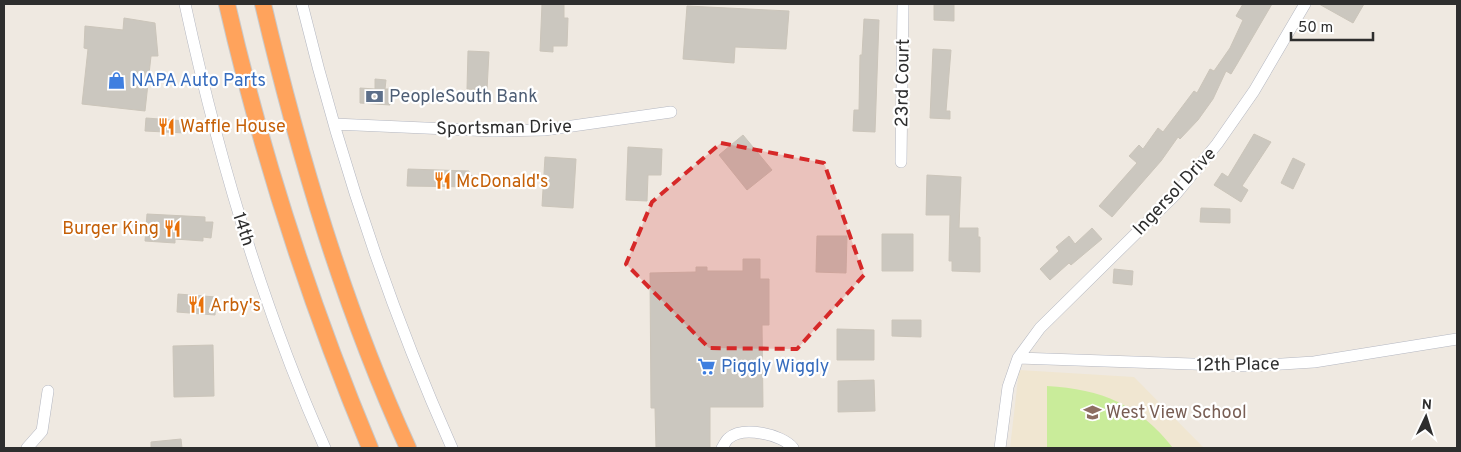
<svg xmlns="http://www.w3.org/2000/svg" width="1461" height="452" viewBox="0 0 1461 452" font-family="Overpass,sans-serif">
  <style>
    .education { fill: #f0e6d1 }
    .pitch { fill: #c9ec9a }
    .building { fill: #cbc7bf; stroke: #cbc5ba }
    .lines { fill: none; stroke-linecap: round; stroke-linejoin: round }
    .minor-casing { stroke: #b4b7c1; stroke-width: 12 }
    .highway-casing { stroke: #c9c9c9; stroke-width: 18 }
    .minor { stroke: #fff; stroke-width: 11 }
    .highway { stroke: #ffa35c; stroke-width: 16 }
    .marked { fill: #d62828; fill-opacity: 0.2; stroke: #d62828; stroke-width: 4; stroke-dasharray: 10 6; stroke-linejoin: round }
    .labels { text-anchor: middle; stroke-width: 4.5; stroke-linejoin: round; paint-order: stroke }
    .shop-label { font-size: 18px; fill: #366cbe; stroke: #fff; text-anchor: start }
    .street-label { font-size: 18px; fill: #2e2e2e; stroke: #fff }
    .service-label { font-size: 18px; fill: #4e5e75; stroke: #fff; text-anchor: start }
    .food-label { font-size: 18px; fill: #c56008; stroke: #fff; text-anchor: start }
    .education-label { font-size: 18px; fill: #785e54; stroke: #fff; text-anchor: start }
  </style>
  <rect width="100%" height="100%" fill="#efe9e1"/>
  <path class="education" d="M1019 370 1134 377 1204 448H1010Z"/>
  <path class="pitch" d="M1047 386C1102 389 1139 405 1173 448H1047Z"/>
  <path class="building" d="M542 4H564V18H568L567 46H553V52L540 51Z
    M934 4H954V21L934 20Z
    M1243 4H1272L1237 64 1231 74 1226 71 1213 99 1198 120 1180 139 1178 137 1161 161 1112 217 1099 206 1137 163 1129 156 1139 145 1143 149 1158 128 1163 132 1194 91 1197 93 1210 69 1214 71 1230 48 1243 20 1236 16Z
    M1319 4H1364L1353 23Z
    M687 6 789 11 786 49 735 47 734 63 683 59Z
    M124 18 155 23 158 56H151L145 111 82 104 88 49 84 48 85 26 123 30Z
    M864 19 879 20 875 132 853 131 854 110H859L860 55H862Z
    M933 49 951 50 946 111H950V119L930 118Z
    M468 51 489 52 487 90 467 89Z
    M375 79 386 80 385 89H390V105L360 103V88L375 89Z
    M146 118 186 121 185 133 145 131Z
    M1254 134 1271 142 1242 186 1248 190 1241 202 1214 185 1222 173 1228 177Z
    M743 135 772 170 747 190 719 155Z
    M628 147 662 149 661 175H648L647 201 626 200Z
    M545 157 576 159 573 208 542 206Z
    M1293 158 1305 164 1293 189 1281 183Z
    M408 169 469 171V175L476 176V187L407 186Z
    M927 175 961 177 959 228H978V237H980V272L952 271V261H949L950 215H926Z
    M1201 208 1230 209V223L1200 222Z
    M147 214 205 217V222H213L211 238 203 237V241L175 239V243L145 241Z
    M1092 228 1102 239 1071 265 1069 263 1050 280 1040 269 1059 251 1056 247 1069 236 1075 244Z
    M882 234H913V271H882Z
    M817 236H847L846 273 816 272Z
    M743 259H760V279H769V325H762L763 407H710V448H656L655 408H651L650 273 696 272V267H707V271H743Z
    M1114 269 1133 271 1132 285 1113 283Z
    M178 294 216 297 215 315 177 312Z
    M892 320H921V337L892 336Z
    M837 329 874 330V360H837Z
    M213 345 214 396 174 397 173 346Z
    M874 380 875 411 838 412V381Z
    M181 439 182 448H151V442Z"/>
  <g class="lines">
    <defs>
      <path id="minor" d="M185 4C217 152 263 309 325 448
        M302 4C339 156 388 305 452 448
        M334 124 493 131 544 130 671 112
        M901 162 903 4
        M1018 358 1250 366 1314 362 1457 339
        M27 448 42 431 48 391
        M722 448C724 445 726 440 729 438 743 426 782 434 793 448
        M1000 448 1008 387 1018 358 1040 328 1176 194 1217 144 1254 91 1305 4"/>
      <path id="highway" d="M227 4C262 156 310 304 370 448
        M263 4C299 156 343 305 408 448"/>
    </defs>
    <use href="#minor" class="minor-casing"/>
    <use href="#highway" class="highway-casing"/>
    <use href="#minor" class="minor"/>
    <use href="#highway" class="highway"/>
  </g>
  <path class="marked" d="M721 143 824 163 864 275 797 349 709 348 626 264 652 202Z"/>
  <defs>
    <symbol id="shop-bare" viewBox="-9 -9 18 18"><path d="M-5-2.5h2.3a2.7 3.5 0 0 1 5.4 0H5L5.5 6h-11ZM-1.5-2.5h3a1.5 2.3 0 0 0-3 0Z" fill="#3f7fe0" stroke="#fff" stroke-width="2.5" paint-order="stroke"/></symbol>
    <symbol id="bank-bare" viewBox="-9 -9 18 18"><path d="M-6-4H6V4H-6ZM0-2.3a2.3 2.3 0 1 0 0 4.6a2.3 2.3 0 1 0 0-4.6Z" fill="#5c6f8a" stroke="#fff" stroke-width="2.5" paint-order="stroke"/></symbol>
    <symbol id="restaurant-bare" viewBox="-9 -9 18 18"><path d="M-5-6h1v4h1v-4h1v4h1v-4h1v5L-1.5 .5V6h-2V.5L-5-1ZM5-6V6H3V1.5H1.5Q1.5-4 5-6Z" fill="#e8710a" stroke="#fff" stroke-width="2.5" paint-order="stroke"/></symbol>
    <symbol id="supermarket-bare" viewBox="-9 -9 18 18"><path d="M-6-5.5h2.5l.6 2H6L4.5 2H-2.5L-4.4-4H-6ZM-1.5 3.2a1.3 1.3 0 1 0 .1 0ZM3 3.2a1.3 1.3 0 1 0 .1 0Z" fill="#3f7fe0" stroke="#fff" stroke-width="2.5" paint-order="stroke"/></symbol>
    <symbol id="school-bare" viewBox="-9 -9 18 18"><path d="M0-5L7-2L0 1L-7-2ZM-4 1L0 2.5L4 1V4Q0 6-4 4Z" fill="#8d6e63" stroke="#fff" stroke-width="2.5" paint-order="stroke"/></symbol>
  </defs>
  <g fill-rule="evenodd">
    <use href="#shop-bare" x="104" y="68" width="25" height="25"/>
    <use href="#bank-bare" x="362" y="84" width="25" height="25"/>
    <use href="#restaurant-bare" x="154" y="114" width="25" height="25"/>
    <use href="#restaurant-bare" x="430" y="168" width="25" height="25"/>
    <use href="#restaurant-bare" x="160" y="216" width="25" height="25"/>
    <use href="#restaurant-bare" x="184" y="292" width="25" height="25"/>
    <use href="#supermarket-bare" x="694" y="354" width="25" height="25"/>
    <use href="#school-bare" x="1080" y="400" width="25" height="25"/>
  </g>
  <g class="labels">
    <g class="shop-label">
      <text x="131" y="86">NAPA Auto Parts</text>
      <text x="721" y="372">Piggly Wiggly</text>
    </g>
    <g class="street-label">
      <text transform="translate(902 83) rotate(-89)" y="6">23rd Court</text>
      <text transform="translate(504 127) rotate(-1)" y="6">Sportsman Drive</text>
      <text transform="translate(1174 191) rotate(-47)" y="6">Ingersol Drive</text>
      <text transform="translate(244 229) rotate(72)" y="6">14th</text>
      <text transform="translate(1238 364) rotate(-1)" y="6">12th Place</text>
    </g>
    <g class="service-label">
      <text x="389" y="102">PeopleSouth Bank</text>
    </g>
    <g class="food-label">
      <text x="180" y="132">Waffle House</text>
      <text x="456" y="187">McDonald's</text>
      <text x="159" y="234" text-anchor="end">Burger King</text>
      <text x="210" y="311">Arby's</text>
    </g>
    <g class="education-label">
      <text x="1106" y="418">West View School</text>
    </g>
  </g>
  <rect width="1461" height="452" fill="none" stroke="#2e2e2e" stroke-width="10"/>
  <g transform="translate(1426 417) rotate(4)" stroke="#ffffff" stroke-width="4" paint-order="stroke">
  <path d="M0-4L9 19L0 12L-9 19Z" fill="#2e2e2e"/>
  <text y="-8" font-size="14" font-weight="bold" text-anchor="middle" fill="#2e2e2e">N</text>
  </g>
  <path d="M1291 32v8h82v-8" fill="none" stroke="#2e2e2e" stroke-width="2.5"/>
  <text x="1298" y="32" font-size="15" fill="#2e2e2e" stroke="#ffffff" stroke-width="4" paint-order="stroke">50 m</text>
</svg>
